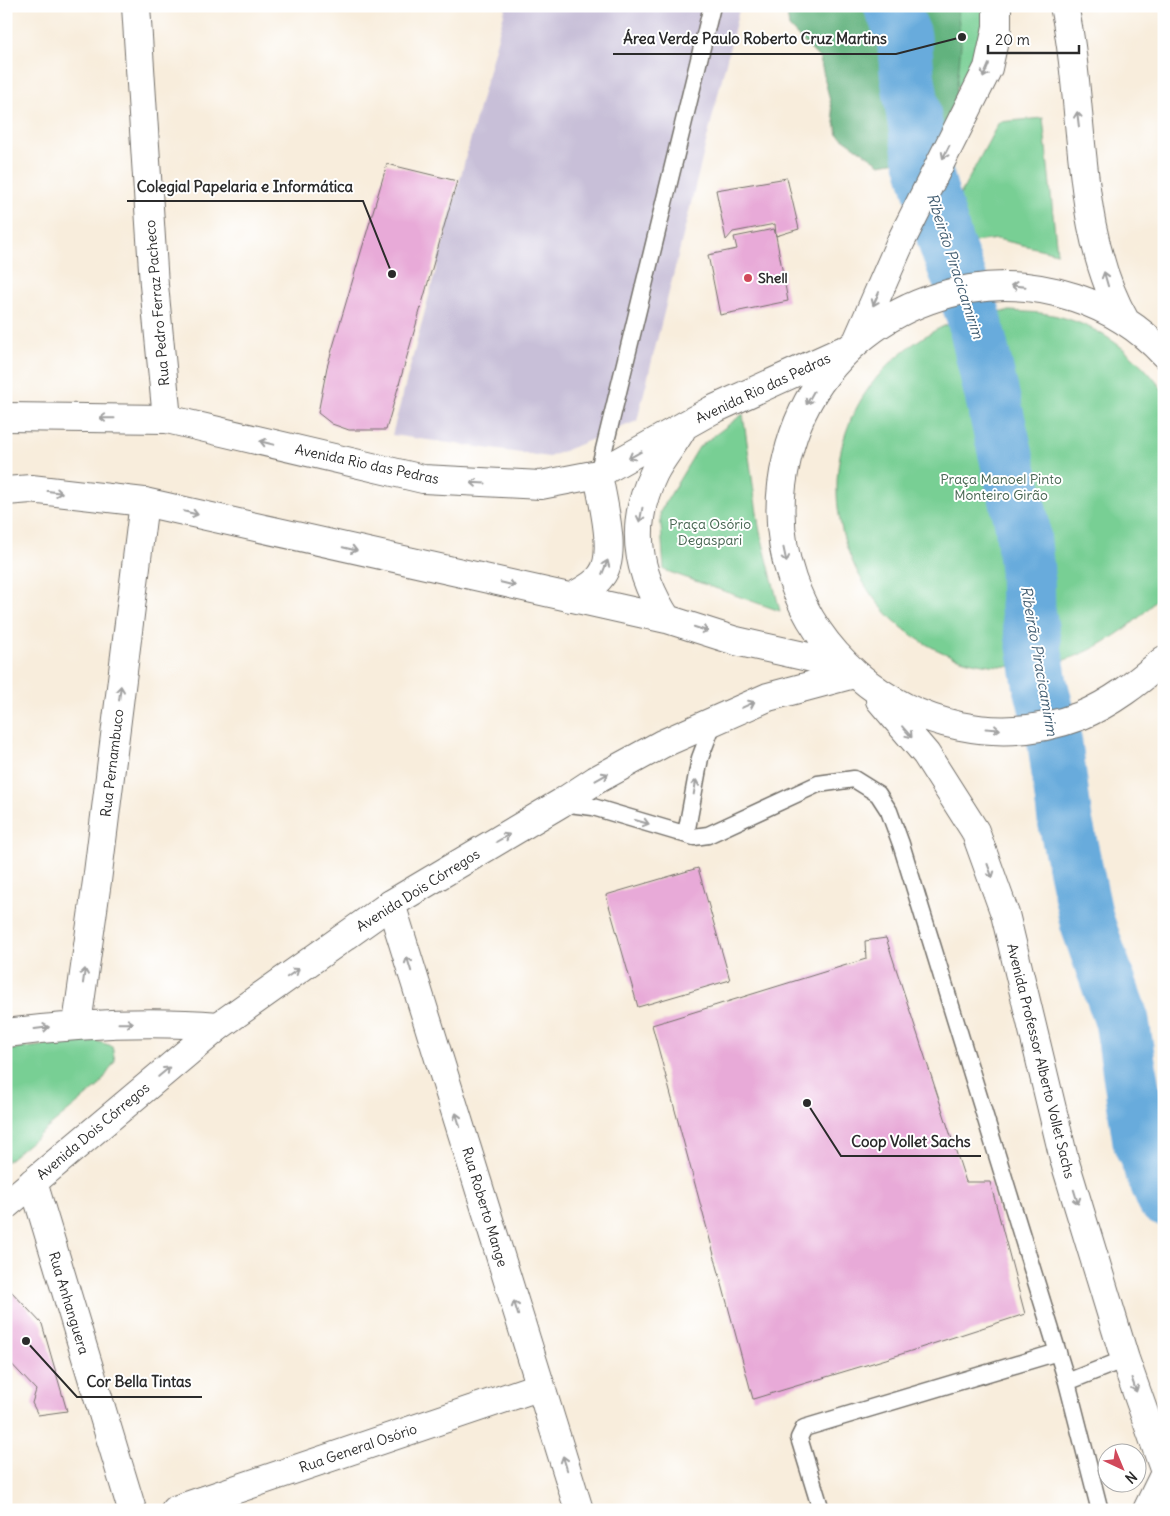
<svg xmlns="http://www.w3.org/2000/svg" width="1170" height="1516" viewBox="0 0 1170 1516" font-family="Delius,sans-serif">
  <style>
    .industrial { fill: #c8bfd8 }
    .green { fill: #78cf94; stroke: #527d60 }
    .forest { fill: #62b27e; stroke: #466e54 }
    .lines { fill: none; stroke-linecap: round; stroke-linejoin: round }
    .river { stroke: #67abdc; stroke-width: 55 }
    .building { fill: #e8aad8 }
    .lane-casing { stroke: #736f69; stroke-width: 19 }
    .street-casing { stroke: #736f69; stroke-width: 30 }
    .secondary-casing { stroke: #736f69; stroke-width: 30 }
    .lane { stroke: #fff; stroke-width: 16 }
    .street { stroke: #fff; stroke-width: 28 }
    .secondary { stroke: #fff; stroke-width: 28 }
    .oneway { stroke: #a0a0a0 }
    .poi-dot { fill: #d1495b; stroke: #fff; stroke-width: 2 }
    .labels { text-anchor: middle; stroke-width: 4; stroke-linejoin: round; paint-order: stroke }
    .poi-label { font-size: 14px; font-weight: bold; fill: #2b2b2b; stroke: #fff; text-anchor: start }
    .street-label { font-size: 14px; fill: #2b2b2b; stroke: #fff }
    .park-label { font-size: 14px; fill: #466450; stroke: #fff }
    .water-label { font-size: 15px; font-style: italic; fill: #435e72; stroke: #fff }
    .leader { fill: none; stroke: #2b2b2b; stroke-width: 2 }
    .callout-dot { fill: #2b2b2b; stroke: #fff; stroke-width: 2 }
    .callout-label { font-size: 15px; text-anchor: middle; font-weight: bold; fill: #2b2b2b; stroke: #fff; stroke-width: 4; stroke-linejoin: round; paint-order: stroke }
  </style>
  <rect width="100%" height="100%" fill="#fff"/>
  <filter id="ink" filterUnits="userSpaceOnUse"><feTurbulence type="fractalNoise" baseFrequency=".02" numOctaves="2"/><feDisplacementMap in="SourceGraphic" scale="10" xChannelSelector="R" yChannelSelector="G"/><feConvolveMatrix kernelMatrix="1 2 1 2 8 2 1 2 1" color-interpolation-filters="sRGB"/></filter>
  <filter id="wash" filterUnits="userSpaceOnUse"><feTurbulence type="fractalNoise" baseFrequency=".0096" numOctaves="4" result="noise"/><feDisplacementMap in="SourceGraphic" scale="20" xChannelSelector="R" yChannelSelector="G"/><feGaussianBlur stdDeviation="1.12" result="paint"/><feColorMatrix in="noise" values="0 0 0 0 0 0 0 0 0 0 0 0 0 0 0 0 0 1.4 0 .05"/><feComposite in="paint" operator="in"/></filter>
  <g filter="url(#wash)">
    <rect width="100%" height="100%" fill="#f8eddc"/>
    <path class="industrial" d="M506 6H740L637 421 549 457 392 435Z"/>
    <path class="green" d="M918 6H995L976 85 958 87 935 48Z
      M1043 118 1057 253 997 239 959 244 952 210 999 122Z
      M1010 311C1023 312 1036 312 1048 314 1097 323 1136 353 1164 392 1164 443 1164 495 1164 546 1164 557 1168 578 1163 588 1149 618 1095 652 1064 660 852 712 747 435 934 331 957 318 984 315 1010 311Z
      M743 414 759 527 780 611 664 570 660 512 699 447Z
      M93 1040 112 1046 115 1061 99 1086 6 1162V1050Z"/>
    <path class="forest" d="M786 6H957L961 44 954 116 927 156 880 164 838 135 820 59 789 27Z"/>
    <g class="lines">
      <path class="river" d="M891 6 904 36 907 73 920 154 946 244 973 314 1022 523 1027 571 1028 609 1040 683 1055 744 1065 820 1087 922 1122 1021 1140 1141 1164 1199"/>
    </g>
    <g id="blocks">
      <path class="building" d="M387 164 457 181 386 430H349L332 424 318 413 327 367Z
        M787 178 799 229 776 236 788 301 720 315 708 255 737 249 734 237 774 229 776 236 775 224 733 232 726 240 716 190Z
        M698 868 730 980 638 1007 606 895Z
        M886 938 966 1182H990L1025 1314 886 1359 753 1399 652 1025 866 959 865 941Z
        M6 1289 10 1290 42 1324 67 1411 38 1415 32 1403 36 1390 6 1358Z"/>
    </g>
  </g>
  <g filter="url(#ink)">
    <use href="#blocks" fill-opacity="0" stroke="#736f69" stroke-width="1"/>
    <g class="lines">
      <defs>
        <path id="lane" d="M598 474 712 6
          M561 803 593 807 694 837 708 835 818 784 854 779 878 794 889 811 901 844 1067 1382 1099 1507 1097 1510
          M686 834 700 758 714 721
          M1067 1382 1125 1359
          M821 1510 799 1438 804 1428 1058 1352"/>
        <path id="street" d="M136 6 154 285 167 419
          M391 904 579 1510
          M77 1024 97 881 144 502
          M6 1033C77 1024 147 1020 219 1026
          M33 1182 132 1510
          M175 1510 541 1386
          M1147 1510 1164 1475"/>
        <path id="secondary" d="M1064 6C1086 107 1073 232 1126 322
          M858 339 901 241 988 68 997 27V6
          M1164 354C1116 302 1039 277 970 289 913 299 864 327 827 373 807 398 794 428 787 458 745 629 917 778 1080 716 1112 703 1138 682 1164 660
          M6 417 167 419 423 479 541 485 598 474 712 410 842 351
          M6 491 31 489 144 502 667 619 736 641 844 665
          M570 598C580 592 594 586 601 576 618 556 602 500 598 474
          M667 619C636 572 629 524 654 473 661 459 673 445 681 431
          M880 700 926 754 975 831 1005 914 1064 1159 1125 1359 1164 1469
          M6 1205 219 1026 391 904 561 803 596 780 662 744 768 697 854 674"/>
      </defs>
      <use href="#lane" class="lane-casing"/>
      <use href="#street" class="street-casing"/>
      <use href="#secondary" class="secondary-casing"/>
      <use href="#lane" class="lane"/>
      <use href="#street" class="street"/>
      <use href="#secondary" class="secondary"/>
    </g>
    <defs><path id="oneway-shaft" d="M-6 0H5M1.5-3L5.5 0L1.5 3" fill="none" stroke-width="1.6" stroke-linecap="round" stroke-linejoin="round" transform="scale(1.25)"/></defs>
    <g class="oneway">
      <use href="#oneway-shaft" transform="translate(986 71) rotate(113)"/>
      <use href="#oneway-shaft" transform="translate(1078 119) rotate(-97)"/>
      <use href="#oneway-shaft" transform="translate(946 152) rotate(117)"/>
      <use href="#oneway-shaft" transform="translate(1106 279) rotate(-106)"/>
      <use href="#oneway-shaft" transform="translate(1018 286) rotate(-175)"/>
      <use href="#oneway-shaft" transform="translate(876 299) rotate(114)"/>
      <use href="#oneway-shaft" transform="translate(810 398) rotate(119)"/>
      <use href="#oneway-shaft" transform="translate(107 418) rotate(-179)"/>
      <use href="#oneway-shaft" transform="translate(267 443) rotate(-167)"/>
      <use href="#oneway-shaft" transform="translate(635 455) rotate(151)"/>
      <use href="#oneway-shaft" transform="translate(478 483) rotate(-177)"/>
      <use href="#oneway-shaft" transform="translate(55 492) rotate(7)"/>
      <use href="#oneway-shaft" transform="translate(191 513) rotate(13)"/>
      <use href="#oneway-shaft" transform="translate(641 515) rotate(101)"/>
      <use href="#oneway-shaft" transform="translate(350 549) rotate(13)"/>
      <use href="#oneway-shaft" transform="translate(785 555) rotate(78)"/>
      <use href="#oneway-shaft" transform="translate(605 567) rotate(-68)"/>
      <use href="#oneway-shaft" transform="translate(508 584) rotate(13)"/>
      <use href="#oneway-shaft" transform="translate(701 629) rotate(18)"/>
      <use href="#oneway-shaft" transform="translate(120 693) rotate(-83)"/>
      <use href="#oneway-shaft" transform="translate(748 705) rotate(-25)"/>
      <use href="#oneway-shaft" transform="translate(993 729) rotate(4)"/>
      <use href="#oneway-shaft" transform="translate(907 732) rotate(49)"/>
      <use href="#oneway-shaft" transform="translate(602 777) rotate(-29)"/>
      <use href="#oneway-shaft" transform="translate(695 787) rotate(-80)"/>
      <use href="#oneway-shaft" transform="translate(642 822) rotate(16)"/>
      <use href="#oneway-shaft" transform="translate(503 838) rotate(-30)"/>
      <use href="#oneway-shaft" transform="translate(990 871) rotate(70)"/>
      <use href="#oneway-shaft" transform="translate(409 964) rotate(-107)"/>
      <use href="#oneway-shaft" transform="translate(293 973) rotate(-35)"/>
      <use href="#oneway-shaft" transform="translate(84 976) rotate(-82)"/>
      <use href="#oneway-shaft" transform="translate(126 1023) rotate(-1)"/>
      <use href="#oneway-shaft" transform="translate(42 1028) rotate(-7)"/>
      <use href="#oneway-shaft" transform="translate(164 1072) rotate(-40)"/>
      <use href="#oneway-shaft" transform="translate(458 1120) rotate(-107)"/>
      <use href="#oneway-shaft" transform="translate(1076 1197) rotate(73)"/>
      <use href="#oneway-shaft" transform="translate(516 1308) rotate(-107)"/>
      <use href="#oneway-shaft" transform="translate(1134 1385) rotate(71)"/>
      <use href="#oneway-shaft" transform="translate(565 1463) rotate(-107)"/>
    </g>
  </g>
  <circle class="poi-dot" cx="748" cy="278" r="5"/>
  <g class="labels">
    <g class="poi-label">
      <text x="758" y="283">Shell</text>
    </g>
    <g class="street-label">
      <text transform="translate(157 303) rotate(-95)" y="5">Rua Pedro Ferraz Pacheco</text>
      <text transform="translate(763 388) rotate(-25)" y="5">Avenida Rio das Pedras</text>
      <text transform="translate(367 464) rotate(12)" y="5">Avenida Rio das Pedras</text>
      <text transform="translate(112 763) rotate(-83)" y="5">Rua Pernambuco</text>
      <text transform="translate(418 890) rotate(-32)" y="5">Avenida Dois Córregos</text>
      <text transform="translate(1041 1061) rotate(76)" y="5">Avenida Professor Alberto Vollet Sachs</text>
      <text transform="translate(93 1131) rotate(-40)" y="5">Avenida Dois Córregos</text>
      <text transform="translate(485 1207) rotate(73)" y="5">Rua Roberto Mange</text>
      <text transform="translate(69 1303) rotate(73)" y="5">Rua Anhanguera</text>
      <text transform="translate(358 1448) rotate(-19)" y="5">Rua General Osório</text>
    </g>
    <g class="park-label">
      <text x="1001" y="484">Praça Manoel Pinto<tspan x="1001" dy="16">Monteiro Girão</tspan></text>
      <text x="710" y="529">Praça Osório<tspan x="710" dy="16">Degaspari</tspan></text>
    </g>
    <g class="water-label">
      <text transform="translate(955 266) rotate(72)" y="5">Ribeirão Piracicamirim</text>
      <text transform="translate(1039 661) rotate(80)" y="5">Ribeirão Piracicamirim</text>
    </g>
  </g>
  <path class="leader" d="M962 37L896 54H613M392 274L363 201H127M807 1103L841 1156H981M26 1341L77 1397H202"/>
  <g class="callout-dot">
    <circle cx="962" cy="37" r="5"/>
    <circle cx="392" cy="274" r="5"/>
    <circle cx="807" cy="1103" r="5"/>
    <circle cx="26" cy="1341" r="5"/>
  </g>
  <g class="callout-label">
    <text x="755" y="44">Área Verde Paulo Roberto Cruz Martins</text>
    <text x="245" y="192">Colegial Papelaria e Informática</text>
    <text x="911" y="1147">Coop Vollet Sachs</text>
    <text x="139" y="1387">Cor Bella Tintas</text>
  </g>
  <rect width="1170" height="1516" fill="none" stroke="#fff" stroke-width="25"/>
  <g transform="translate(1122 1468) rotate(136)"><circle r="24" fill="#ffffff" stroke="#aaaaaa"/>
  <path d="M0-4L9 19L0 12L-9 19Z" fill="#d1495b"/>
  <text y="-8" font-size="14" font-weight="bold" text-anchor="middle" fill="#2b2b2b">N</text>
  </g>
  <path d="M988 45v8h91v-8" fill="none" stroke="#2b2b2b" stroke-width="2.5"/>
  <text x="995" y="45" font-size="15" fill="#2b2b2b" stroke="#ffffff" stroke-width="4" paint-order="stroke">20 m</text>
</svg>
